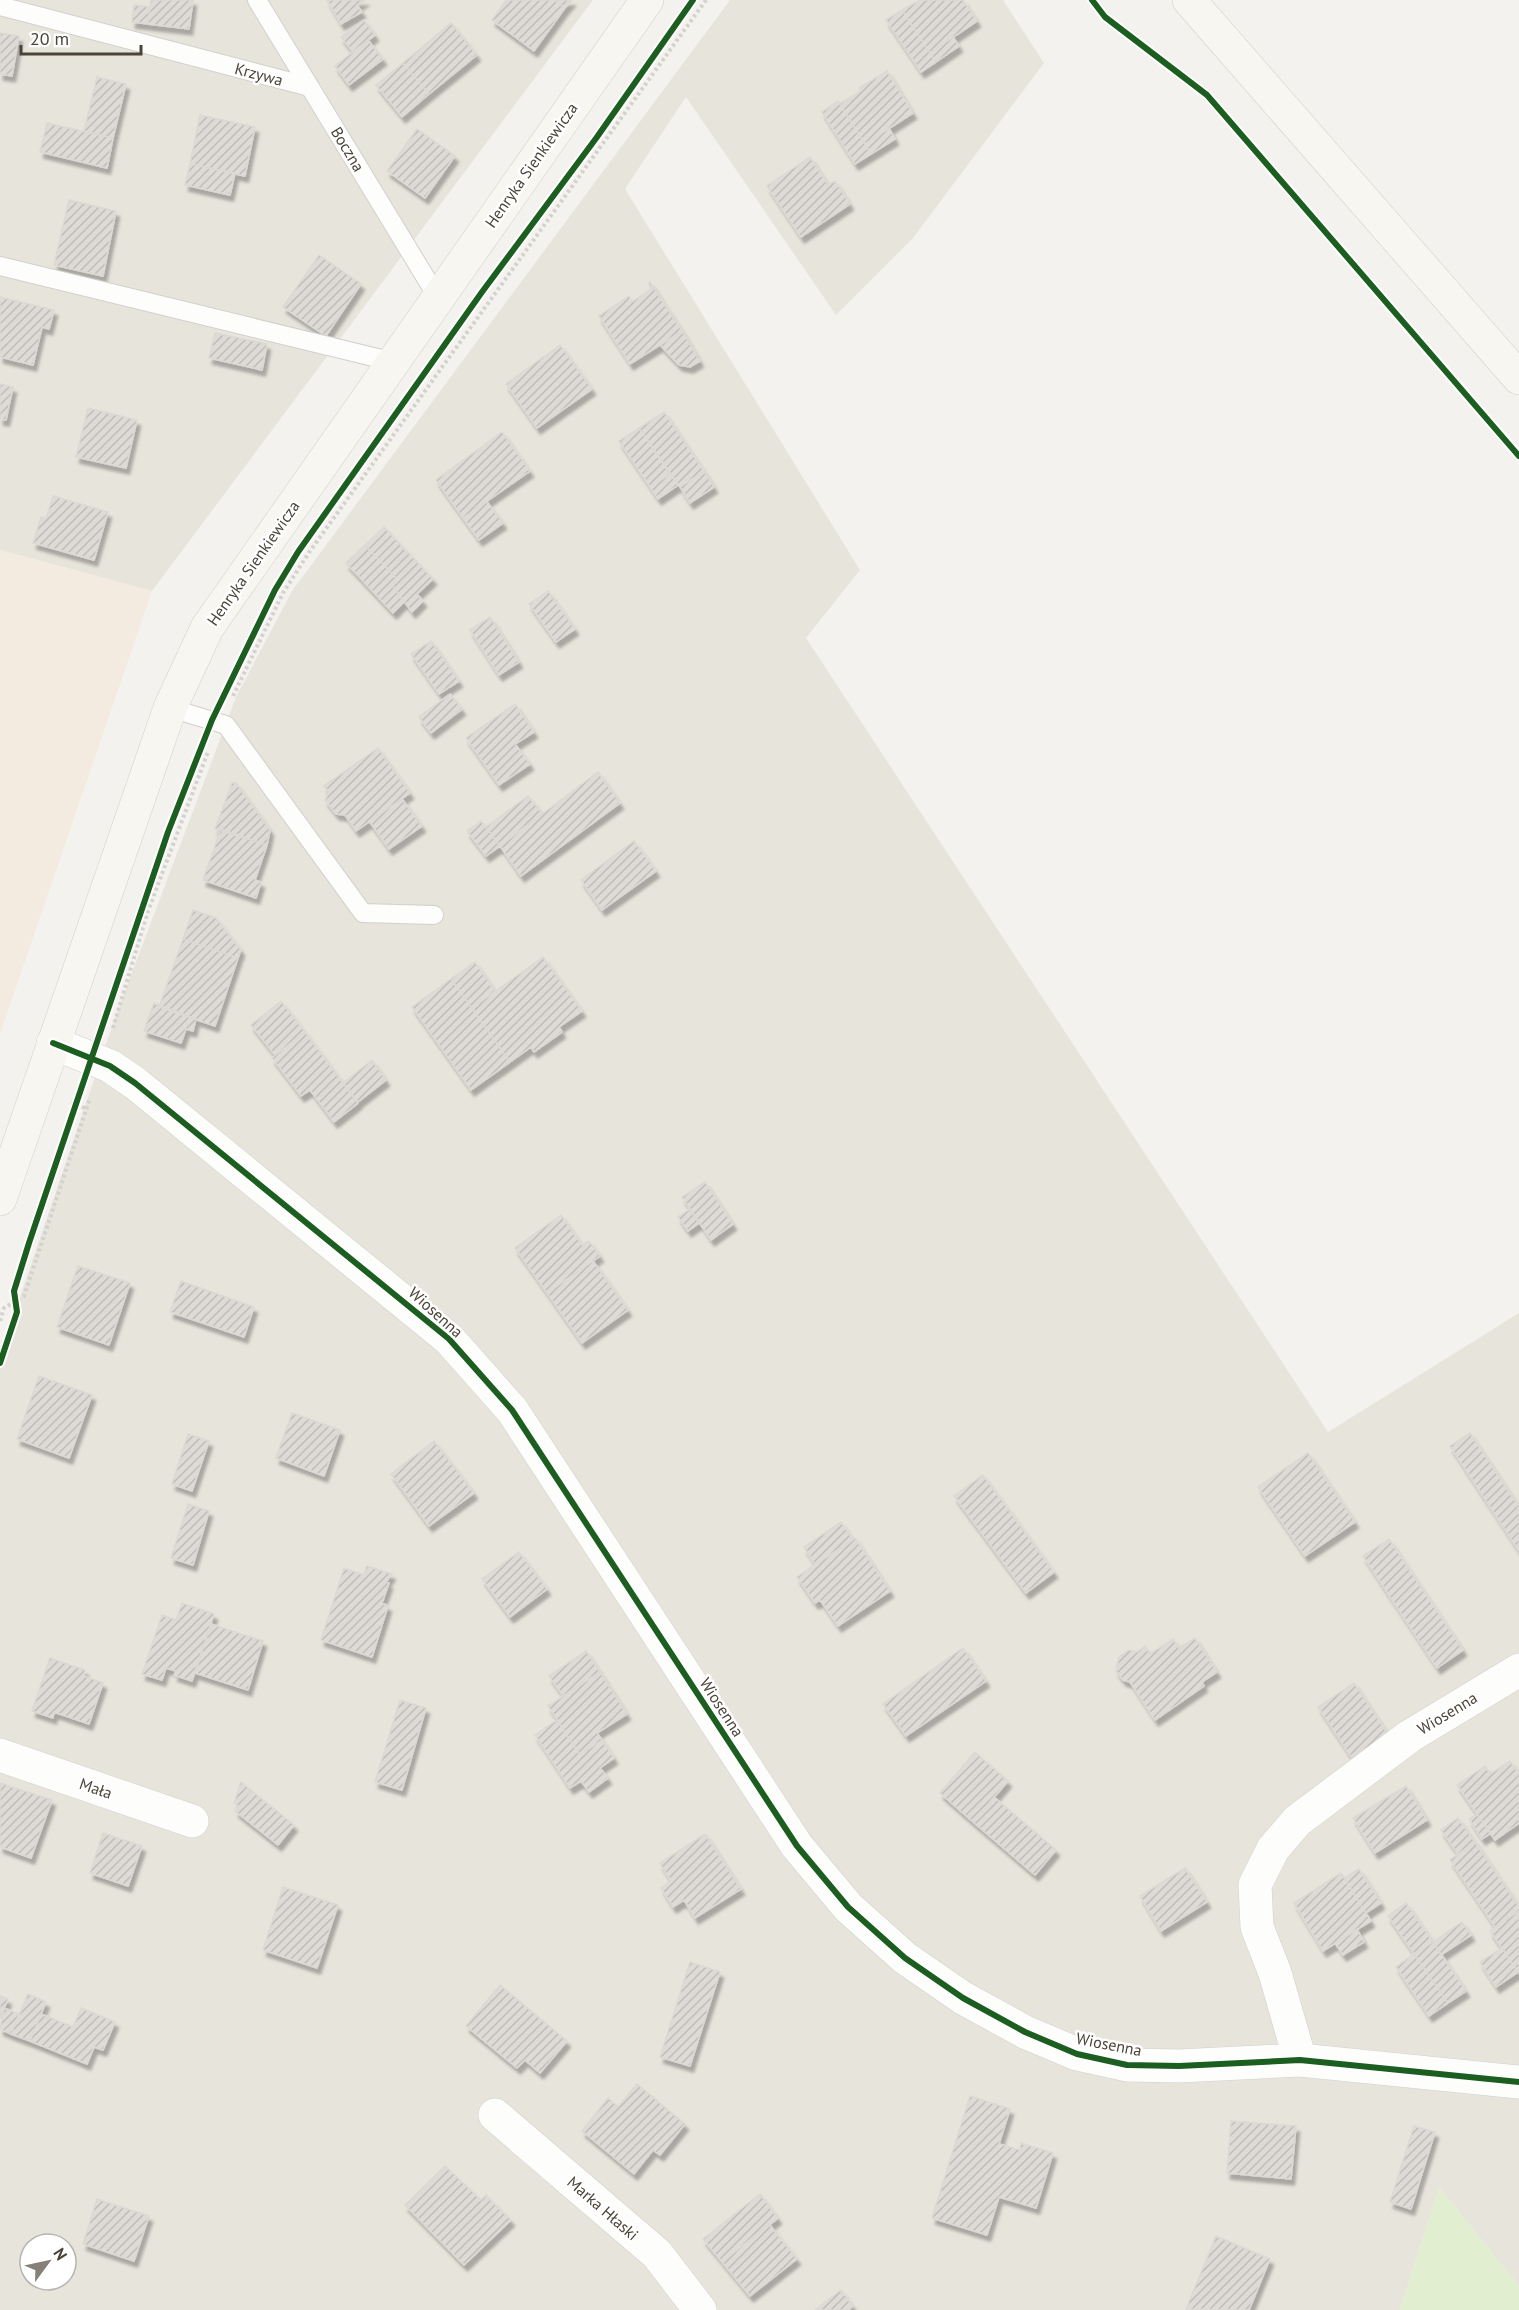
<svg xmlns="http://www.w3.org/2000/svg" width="1519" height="2310" viewBox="0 0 1519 2310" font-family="'PT Sans',sans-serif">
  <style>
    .residential { fill: #e7e4dc; fill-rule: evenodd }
    .commercial { fill: #f3ebdf }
    .green { fill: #e1eecf }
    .building { fill: url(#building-hatch); stroke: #dcd9d4; stroke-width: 1.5; filter: url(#shadow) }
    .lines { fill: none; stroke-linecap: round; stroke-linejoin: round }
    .lane-casing { stroke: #d2d0cb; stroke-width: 20 }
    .street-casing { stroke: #d2d0cb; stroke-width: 34 }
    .secondary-casing { stroke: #d3cfc5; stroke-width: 34 }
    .path { stroke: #d3d2cc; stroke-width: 4; stroke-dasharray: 3 3; stroke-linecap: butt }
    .lane { stroke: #fdfdfc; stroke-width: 18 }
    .street { stroke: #fdfdfc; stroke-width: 33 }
    .secondary { stroke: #f7f6f1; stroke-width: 33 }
    .cycleway-casing { stroke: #fff; stroke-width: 10 }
    .cycleway { stroke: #1b5e20; stroke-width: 6 }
    .labels { text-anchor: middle; stroke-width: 5; stroke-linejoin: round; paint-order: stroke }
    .street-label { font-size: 16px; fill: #4b4439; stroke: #fff }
  </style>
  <defs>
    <pattern id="building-hatch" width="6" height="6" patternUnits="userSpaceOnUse" patternTransform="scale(1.5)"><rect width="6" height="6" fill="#dedbd6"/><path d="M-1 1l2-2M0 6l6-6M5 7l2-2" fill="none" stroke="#c0bdb8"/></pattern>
    <filter id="shadow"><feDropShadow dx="3.5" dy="6" stdDeviation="1.5" flood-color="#0004"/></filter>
  </defs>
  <rect width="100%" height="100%" fill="#f4f2ee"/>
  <path class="residential" d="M0 0H593L152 591 0 550Z
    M730 0H1003L1044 63 913 238 836 315 686 97 625 189 860 570 806 638 1328 1432 1519 1313V2286L1439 2187 1400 2310H0V1356L116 1015 236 697 292 591ZM30 2244H66V2280H30Z"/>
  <path class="commercial" d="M0 550 152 591 0 1034Z"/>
  <path class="green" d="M1439 2187 1519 2286V2310H1400Z"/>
  <path class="building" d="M151 0H193L189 29 148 24Z
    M327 0H365L357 5 362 12 341 24Z
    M506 0H554L565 8 534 51 492 20Z
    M554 0H572L565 8Z
    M920 0H963L977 21 930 53 902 10Z
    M134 5 150 7 148 24 132 22Z
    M902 10 936 62 921 72 886 20Z
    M364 20 375 35 353 52 341 37Z
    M451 23 477 55 429 94 403 63Z
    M0 33 19 36 12 76 0 74Z
    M953 37 959 46 936 62 930 53Z
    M368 40 383 59 349 85 335 66Z
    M403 63 429 94 402 117 376 85Z
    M887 71 913 113 865 144 838 101 841 103 861 91 859 88Z
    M97 77 126 84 113 138 84 131Z
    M838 101 871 154 855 164 822 112Z
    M200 115 255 127 245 176 190 164Z
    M47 123 113 138 107 168 40 152Z
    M889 128 895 139 871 154 865 144Z
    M417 129 455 156 425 198 387 171Z
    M810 157 828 185 835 181 850 204 801 237 767 186Z
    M190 164 235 173 230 195 185 185Z
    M69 200 116 211 103 276 54 265Z
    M319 255 361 284 326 336 283 307Z
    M650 282 682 331 630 364 599 316 629 296 632 302 652 289 648 283Z
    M0 297 54 310 49 329 42 327 33 365 0 357Z
    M682 331 700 361 690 367 679 365 660 345Z
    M215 333 267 344 262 370 209 358Z
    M560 345 592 389 537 428 506 384Z
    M0 384 13 387 6 420 0 419Z
    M88 408 137 420 126 468 76 457Z
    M664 412 704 471 680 487 639 428Z
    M639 428 670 474 650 487 619 441Z
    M502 432 530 471 463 518 436 480Z
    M704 471 714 487 690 503 680 487Z
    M670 474 678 485 658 499 650 487Z
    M53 496 108 512 94 560 33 543 41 517 46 518Z
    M487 502 503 523 479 540 463 518Z
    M384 527 433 579 417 594 423 601 412 612 392 585 397 579 365 545Z
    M365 545 397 579 392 585 404 602 393 613 346 563Z
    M548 591 575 629 556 642 529 604Z
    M490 617 519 662 499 675 470 630Z
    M431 641 459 681 439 694 411 654Z
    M450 694 462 709 431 733 419 717Z
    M515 704 534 732 515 744 530 764 499 785 466 738Z
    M378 748 410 793 356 831 345 815 336 814 325 800 329 792 324 786Z
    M598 772 620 803 521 876 500 846Z
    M232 783H236L270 830 267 845 215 829Z
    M528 796 542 813 500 846 486 827Z
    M402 799 422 826 389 849 369 821Z
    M481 821 500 846 486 856 467 831Z
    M221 829 267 845 255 880 261 882 256 898 203 880Z
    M634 841 656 871 602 910 581 880Z
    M193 910 216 918 241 950 238 958 183 939Z
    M183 939 238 958 215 1026 159 1007Z
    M543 957 582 1011 559 1027 562 1032 534 1052 531 1047 510 1062 472 1008Z
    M475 962 495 991 472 1008 451 979Z
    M451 979 510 1062 471 1090 412 1007Z
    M281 1001 305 1032 275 1055 251 1025Z
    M154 1003 196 1019 193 1031 186 1029 181 1043 144 1031Z
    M305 1032 358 1103 334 1122 310 1090 301 1096 272 1058Z
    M372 1060 386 1080 358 1102 343 1083Z
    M705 1182 733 1224 711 1240 682 1197Z
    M690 1209 699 1223 688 1231 678 1217Z
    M561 1215 582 1245 589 1241 600 1256 547 1293 515 1248Z
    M593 1261 628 1310 582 1343 547 1293Z
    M78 1266 130 1283 109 1345 57 1327Z
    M181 1281 254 1307 244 1337 170 1312Z
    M39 1376 92 1395 69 1458 17 1439Z
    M292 1413 340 1430 324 1476 276 1458Z
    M1470 1433 1519 1507V1551L1450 1446Z
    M188 1434 209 1441 192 1491 172 1484Z
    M434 1441 474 1493 429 1526 391 1474Z
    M1308 1453 1355 1522 1305 1556 1258 1487Z
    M983 1475 1054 1572 1026 1593 954 1496Z
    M188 1504 209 1511 193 1565 171 1558Z
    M841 1522 853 1540 815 1565 804 1547Z
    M855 1538 890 1591 838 1626 820 1600 815 1603 797 1577Z
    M1389 1539 1463 1650 1437 1668 1363 1556Z
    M519 1552 547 1589 510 1617 482 1579Z
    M367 1566 392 1574 386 1582 389 1583 382 1603 388 1606 372 1657 321 1640 344 1568 364 1575Z
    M182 1603 214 1614 192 1681 174 1675 176 1671 166 1668 162 1680 142 1674 162 1615 176 1620Z
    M211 1624 263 1641 248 1690 195 1673Z
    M1195 1638 1217 1672 1202 1682 1204 1686 1155 1720 1130 1682 1123 1680 1116 1671 1119 1657 1129 1650 1137 1652 1145 1646 1150 1654 1173 1639 1179 1648Z
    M963 1648 986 1681 906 1736 883 1704Z
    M586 1651 600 1672 563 1696 549 1676Z
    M50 1658 85 1670 84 1676 103 1683 89 1724 54 1712 53 1718 32 1711Z
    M600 1672 627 1714 597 1733 602 1740 580 1755 548 1706Z
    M1354 1683 1388 1734 1352 1758 1318 1707Z
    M400 1700 426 1708 402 1790 375 1782Z
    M557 1720 580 1755 602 1740 614 1758 600 1768 608 1778 589 1792 581 1781 570 1788 535 1735Z
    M975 1752 1008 1781 973 1822 940 1793Z
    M1510 1761 1519 1774V1823L1495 1840 1457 1785 1485 1766 1490 1774Z
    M241 1782 252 1791 239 1807 234 1803Z
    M0 1783 52 1800 31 1858 0 1847Z
    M1406 1786 1427 1820 1375 1853 1353 1818Z
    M252 1791 294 1825 278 1845 235 1811Z
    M994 1797 1056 1850 1035 1875 973 1822Z
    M1477 1814 1491 1833 1482 1839 1469 1819Z
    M1458 1818 1475 1842 1458 1854 1441 1830Z
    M103 1833 142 1846 128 1886 90 1873Z
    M705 1834 741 1889 695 1918 684 1900 673 1907 661 1888 671 1881 660 1863Z
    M1475 1842 1519 1907V1911L1495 1927 1450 1860Z
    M1185 1868 1207 1902 1161 1931 1140 1896Z
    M1359 1869 1381 1903 1366 1913 1344 1878Z
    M1341 1873 1371 1921 1323 1951 1294 1903Z
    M283 1887 338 1905 317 1968 263 1950Z
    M1406 1903 1433 1942 1414 1954 1388 1916Z
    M1519 1911V1973L1490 1931Z
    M1462 1922 1471 1935 1441 1955 1433 1942Z
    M1357 1929 1364 1942 1343 1955 1335 1943Z
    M1433 1942 1466 1991 1448 2003 1414 1954Z
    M1502 1948 1518 1972 1496 1987 1480 1962Z
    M1414 1954 1448 2003 1429 2016 1396 1967Z
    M690 1962 720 1972 690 2066 660 2057Z
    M500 1985 567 2041 540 2073 525 2060 517 2068 466 2026Z
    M28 1994 46 2002 30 2041 11 2034Z
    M0 1996 8 1999 0 2019Z
    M4 2008 19 2014 11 2034 0 2029Z
    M81 2008 115 2022 103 2050 94 2047 87 2064 30 2041 41 2014 73 2027Z
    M637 2084 685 2124 660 2155 653 2150 634 2174 582 2131 608 2098 618 2107Z
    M970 2096 1010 2109 999 2144 1020 2150 1021 2143 1053 2153 1036 2208 999 2197 987 2235 932 2218Z
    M1231 2121 1296 2126 1291 2179 1227 2173Z
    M1414 2126 1435 2132 1411 2209 1390 2202Z
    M445 2166 481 2200 486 2195 511 2220 464 2265 405 2205Z
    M760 2194 778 2218 722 2262 703 2239Z
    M97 2199 149 2216 134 2261 83 2244Z
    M769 2224 797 2259 750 2296 722 2262Z
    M1216 2236 1270 2259 1249 2310 1186 2309Z
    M841 2290 853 2306 848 2310H815Z"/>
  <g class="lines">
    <defs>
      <path id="lane" d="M257 0 438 298
        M0 6 310 87
        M0 266 394 362
        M170 708 226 725 363 913 434 915"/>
      <path id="street" d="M53 1043 110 1066 135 1083 449 1339 512 1410 797 1846 848 1907 905 1958 963 1998 1025 2032 1077 2054 1127 2065 1179 2066 1300 2060 1519 2082
        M0 1755 192 1821
        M1300 2060 1275 1973 1257 1927 1255 1885 1273 1849 1297 1821 1410 1736 1519 1670
        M495 2115 657 2254 700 2310"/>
      <path id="secondary" d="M1189 0 1519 378
        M0 1199 170 708 207 628 647 0"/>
    </defs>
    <use href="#lane" class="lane-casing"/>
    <use href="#street" class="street-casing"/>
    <use href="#secondary" class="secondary-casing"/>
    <path class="path" d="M233 696 283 593 310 551 706 0
      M113 1028 148 911 208 752
      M71 1102 87 1109
      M0 1321 4 1308 24 1296 90 1098"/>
    <use href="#lane" class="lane"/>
    <use href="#street" class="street"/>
    <use href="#secondary" class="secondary"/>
    <defs>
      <path id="cycleway" d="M1092 0 1105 17 1207 95 1519 456
        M53 1043 110 1066 135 1083 449 1339 512 1410 797 1846 848 1907 905 1958 963 1998 1025 2032 1077 2054 1127 2065 1179 2066 1300 2060 1519 2082
        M0 1363 17 1312 14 1291 29 1243 168 832 212 720 275 590 298 552 482 292 597 137 693 0"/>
    </defs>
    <use href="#cycleway" class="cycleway-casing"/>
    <use href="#cycleway" class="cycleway"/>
  </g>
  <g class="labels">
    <g class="street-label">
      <text transform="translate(259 74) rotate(15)" y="6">Krzywa</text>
      <text transform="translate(348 149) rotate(59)" y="6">Boczna</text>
      <text transform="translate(531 165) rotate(-55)" y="6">Henryka Sienkiewicza</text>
      <text transform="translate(253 563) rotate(-55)" y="6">Henryka Sienkiewicza</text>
      <text transform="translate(436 1312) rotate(42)" y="6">Wiosenna</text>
      <text transform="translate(722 1707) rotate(57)" y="6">Wiosenna</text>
      <text transform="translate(1447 1713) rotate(-31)" y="6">Wiosenna</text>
      <text transform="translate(96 1788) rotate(19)" y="6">Mała</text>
      <text transform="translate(1109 2044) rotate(11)" y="6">Wiosenna</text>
      <text transform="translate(603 2208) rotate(41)" y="6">Marka Hłaski</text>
    </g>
  </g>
  <g transform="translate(48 2262) rotate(57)"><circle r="28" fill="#ffffff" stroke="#b7b4b0" stroke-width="1.5"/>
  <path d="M0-4.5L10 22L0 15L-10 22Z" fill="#868178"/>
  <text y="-9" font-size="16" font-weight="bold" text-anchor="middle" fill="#4b4439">N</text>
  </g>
  <path d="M21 45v9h120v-9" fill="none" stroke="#4b4439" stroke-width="3"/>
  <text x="30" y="45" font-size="18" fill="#4b4439" stroke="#ffffff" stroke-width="4.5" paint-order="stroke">20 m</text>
</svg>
